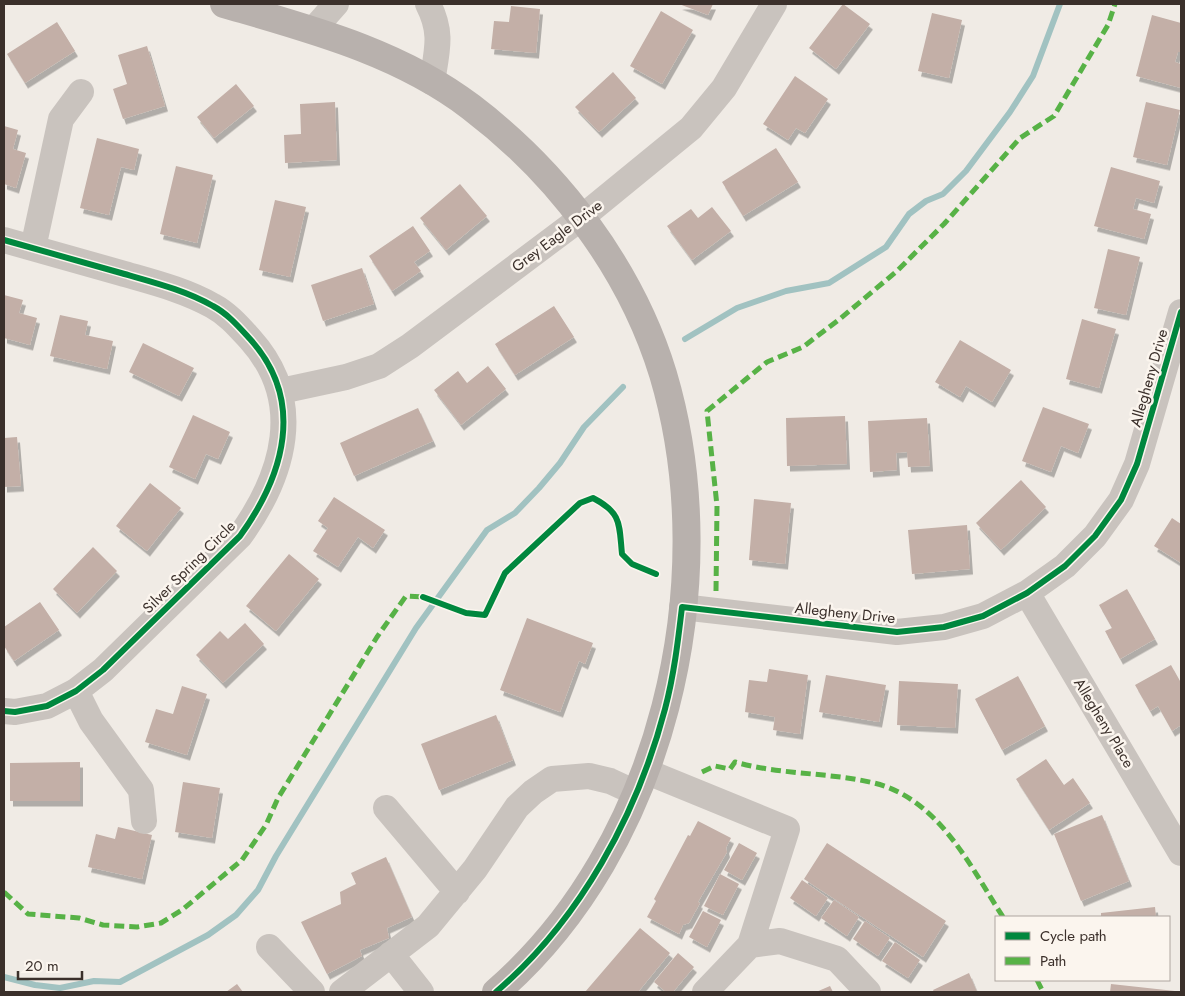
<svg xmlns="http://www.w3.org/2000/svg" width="1185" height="996" viewBox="0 0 1185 996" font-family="Jost,sans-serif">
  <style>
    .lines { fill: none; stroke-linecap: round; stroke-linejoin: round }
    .stream { stroke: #a1c2c1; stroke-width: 6 }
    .building { fill: #c3afa7; filter: url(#shadow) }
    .minor { stroke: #c9c3be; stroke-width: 26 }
    .major { stroke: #b8b1ad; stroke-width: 28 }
    .quiet { stroke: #57b246; stroke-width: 5; stroke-dasharray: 10 5; stroke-linecap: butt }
    .cycleway-casing { stroke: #fbf5ee; stroke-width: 9 }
    .cycleway { stroke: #00873e; stroke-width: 6 }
    .labels { text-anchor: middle; stroke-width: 5; stroke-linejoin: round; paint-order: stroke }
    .street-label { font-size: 15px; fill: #3b302b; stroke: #fbf5ee }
  </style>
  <defs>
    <filter id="shadow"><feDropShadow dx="3" dy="5.5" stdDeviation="0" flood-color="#0004"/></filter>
  </defs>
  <rect width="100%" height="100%" fill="#f0ebe5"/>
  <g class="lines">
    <path class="stream" d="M685 339 737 308 786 291 829 283 886 247 909 214 926 201 943 194 966 171 1010 112 1033 76 1060 4
      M4 977 35 985 60 988 94 981 120 982 208 935 236 915 258 890 276 856 416 628 487 530 515 513 539 488 560 463 584 427 623 387"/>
  </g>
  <path class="building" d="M679 4H713L708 15Z
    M843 4 870 24 836 69 809 48Z
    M511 6 540 9 536 53 491 49 494 21 509 22Z
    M661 11 693 30 662 84 630 66Z
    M932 13 962 20 949 78 918 71Z
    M1152 15 1181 23V52H1178L1175 62 1181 64V88L1136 76Z
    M57 22 75 51 25 83 7 54Z
    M147 46 165 106 123 119 113 89 127 84 118 55Z
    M613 72 636 98 599 132 575 107Z
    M795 76 828 99 805 133 796 128 788 140 763 124Z
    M236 84 254 106 214 138 197 117Z
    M335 102 337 160 285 163 284 135 301 134 300 104Z
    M1146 102 1180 110 1167 165 1133 157Z
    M4 126 18 130 13 149 26 153 16 188 4 184Z
    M97 138 139 149 134 170 121 167 109 215 80 208Z
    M776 148 798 182 743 216 722 182Z
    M176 166 213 175 197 243 160 234Z
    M1111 167 1160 181 1154 203 1136 198 1133 209 1151 214 1144 239 1094 226Z
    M460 184 487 216 446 250 420 218Z
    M275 200 306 207 290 277 259 270Z
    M712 207 731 231 692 260 667 226 691 209 698 218Z
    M413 226 430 251 414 262 421 271 392 291 369 256Z
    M1108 249 1140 257 1126 315 1094 308Z
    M362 268 374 304 323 321 311 285Z
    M4 295 23 300 19 313 37 318 30 345 4 338Z
    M554 306 574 337 515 375 495 344Z
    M60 315 88 321 85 335 113 341 107 369 50 356Z
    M1082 319 1116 329 1099 388 1066 379Z
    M960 340 1011 370 992 402 966 386 960 397 935 382Z
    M143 343 194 368 179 396 129 372Z
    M488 366 506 389 461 425 434 390 458 371 467 383Z
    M1043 407 1089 424 1078 453 1061 446 1051 472 1022 461Z
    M418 408 433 441 354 476 340 443Z
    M193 415 230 432 218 459 206 454 195 479 169 467Z
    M845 416 847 464 787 466 786 418Z
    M927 418 930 466 908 467 907 452 896 453 897 470 870 472 868 421Z
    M17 437 21 486 4 487V438Z
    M1021 480 1046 507 1001 550 976 523Z
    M150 483 181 508 147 551 116 526Z
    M334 497 385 530 373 548 358 537 338 567 313 551 328 528 318 521Z
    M754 499 791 503 785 564 749 560Z
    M1172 518 1181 524V563L1154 546Z
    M967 525 970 569 912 574 908 530Z
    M93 547 117 571 77 613 53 589Z
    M289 554 319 579 276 631 246 606Z
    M1127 589 1155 639 1120 659 1105 631 1112 628 1099 605Z
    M40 602 59 630 14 661 4 646V627Z
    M527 618 593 643 585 664 579 661 560 712 500 690Z
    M245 623 264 644 223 683 196 655 220 631 228 639Z
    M1171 665 1181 683V725L1172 731 1158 706 1150 711 1135 685Z
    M769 669 808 675 800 734 773 730 775 717 745 712 749 680 767 682Z
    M826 675 886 685 879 722 819 712Z
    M1018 676 1045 726 1002 750 975 699Z
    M899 681 958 684 955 728 897 725Z
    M182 686 207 694 187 755 145 742 156 709 173 714Z
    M496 715 513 760 439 790 421 744Z
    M1046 759 1064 785 1073 778 1090 803 1049 830 1016 779Z
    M80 762V801H10V763Z
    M183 782 220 788 212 838 175 832Z
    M1102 815 1129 881 1081 901 1054 834Z
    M698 821 731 838 726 848 727 852 698 902 700 903 689 923 683 925 679 934 647 917 656 901 654 899 688 835 690 836Z
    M118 827 152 835 142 879 88 867 96 834 115 839Z
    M739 843 757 853 742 880 724 870Z
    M827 843 946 921 923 957 804 879Z
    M386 857 412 917 387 928 389 938 360 950 362 956 327 974 301 922 341 904 340 892 356 884 351 873Z
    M720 874 739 884 723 915 704 906Z
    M802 880 828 898 816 916 790 898Z
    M834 900 859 917 847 936 821 918Z
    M1155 907 1156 917H1101V913Z
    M703 911 721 920 707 947 689 937Z
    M865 921 890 938 878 956 853 939Z
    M640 928 670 953 638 992H585Z
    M895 942 920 960 908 978 882 961Z
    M678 953 694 967 673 992H666L654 982Z
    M969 973 977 992H934L933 990Z
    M237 984 243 992H226Z
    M1111 984 1175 991V992H1110Z
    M830 986 833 992H816Z"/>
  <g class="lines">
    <path class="minor" d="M428 4C443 33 437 50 432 82
      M313 30 336 4
      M4 240C43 251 82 262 121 273 152 282 185 290 213 306 228 314 239 327 250 339 306 401 284 475 240 536L103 670 76 691 47 706 15 712 4 711
      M33 248 61 119 81 92
      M281 391 346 377 379 366 410 346 581 218 691 128 724 88 774 4
      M1027 593 1181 853
      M682 607 897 632 944 627 983 616 1027 593 1065 566 1095 536 1121 500 1137 464 1181 312
      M76 691 91 721 141 790 144 821
      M645 771 787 829 750 945
      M386 808 457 892
      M269 947 312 992
      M391 954 421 992
      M342 992 428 926 475 869 517 807 533 792 552 779 589 776 610 781 636 793
      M705 992 750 945 780 941 837 959 868 992"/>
    <path class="major" d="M224 4C310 29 399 52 471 107 558 173 631 269 663 374 725 582 663 848 496 992"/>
    <path class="quiet" d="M716 591 717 506 707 411 767 362 803 347 841 318 897 271 944 224 1020 138 1054 116 1108 25 1115 4
      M702 772 715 766 730 769 735 762C780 775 828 772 874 783 939 799 970 866 1003 917
      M4 892 28 914 79 918 103 925 137 927 161 923 182 910 242 860 266 825 278 798 377 637 406 596 423 597
      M1037 980 1043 992"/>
    <defs>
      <path id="cycleway" d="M4 240C43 251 82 262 121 273 152 282 185 290 213 306 228 314 239 327 250 339 306 401 284 475 240 536L103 670 76 691 47 706 15 712 4 711
        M423 597 466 613 485 615 505 573 580 503 593 498C622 513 619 524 622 554L632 564 656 574
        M496 992C580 920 637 815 665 709 674 675 678 641 682 607L897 632 944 627 983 616 1027 593 1065 566 1095 536 1121 500 1137 464 1181 312"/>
    </defs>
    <use href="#cycleway" class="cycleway-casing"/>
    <use href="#cycleway" class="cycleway"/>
  </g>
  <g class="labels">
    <g class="street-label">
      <text transform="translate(557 236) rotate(-37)" y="5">Grey Eagle Drive</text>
      <text transform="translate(1149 378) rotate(-74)" y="5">Allegheny Drive</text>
      <text transform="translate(189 567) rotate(-45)" y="5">Silver Spring Circle</text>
      <text transform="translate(845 613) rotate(6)" y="5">Allegheny Drive</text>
      <text transform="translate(1104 723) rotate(59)" y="5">Allegheny Place</text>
    </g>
  </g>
  <rect width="1185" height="996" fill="none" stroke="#3b302b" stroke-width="10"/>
  <rect x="995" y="916" width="175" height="65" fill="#fbf5ee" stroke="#aea6a0"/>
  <rect x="1005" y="932" width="25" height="8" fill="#00873e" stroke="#aea6a0"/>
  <text x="1040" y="941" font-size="15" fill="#3b302b">Cycle path</text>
  <rect x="1005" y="957" width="25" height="8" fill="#57b246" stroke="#aea6a0"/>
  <text x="1040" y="966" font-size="15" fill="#3b302b">Path</text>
  <path d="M18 971v8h64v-8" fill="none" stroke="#3b302b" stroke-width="2.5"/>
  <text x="25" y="971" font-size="15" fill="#3b302b" stroke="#fbf5ee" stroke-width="4" paint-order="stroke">20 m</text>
</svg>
